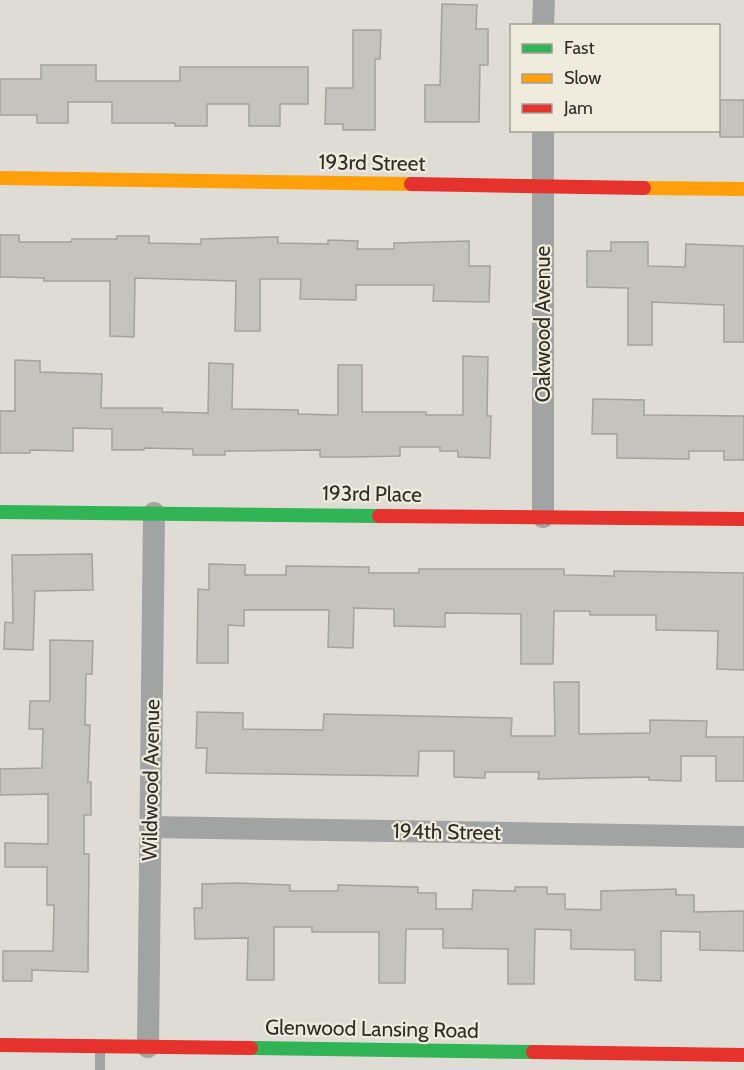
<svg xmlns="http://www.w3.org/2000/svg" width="744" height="1070" viewBox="0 0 744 1070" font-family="Cabin,sans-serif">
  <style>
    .building { fill: #c4c3bd; stroke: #a3a29c; stroke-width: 1.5 }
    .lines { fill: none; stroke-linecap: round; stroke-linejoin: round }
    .lane { stroke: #a2a3a3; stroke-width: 10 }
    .street { stroke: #a2a3a3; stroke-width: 22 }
    .fast { stroke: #30b455; stroke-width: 14 }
    .slow { stroke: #ff9f0a; stroke-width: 14 }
    .jam { stroke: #e5322d; stroke-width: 14 }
    .labels { text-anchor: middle; stroke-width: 4.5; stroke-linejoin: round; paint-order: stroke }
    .street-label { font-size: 21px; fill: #2f2d28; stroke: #efecde }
  </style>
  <rect width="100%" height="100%" fill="#dedcd5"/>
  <path class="building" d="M442 4 477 5 476 29H488V65H480L479 122H425V85H440Z
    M353 30H381L380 59H375V130H343V124H325L326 88H353Z
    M41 65H96V81H180V67H308V104H280V126H249V104H207V126H175V123H112V102H68V123H37V115H0V79H41Z
    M720 100H744V137H720Z
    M0 235H19V242H71L72 239H117V236H149V243L201 244V239L278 237V243L328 244V240L358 241 357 249H394V243L469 241V266H490L489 302 433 301 434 285H356V300L300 299 301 279H260V331H235L236 281 135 278 134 337 110 336V281H44V278L0 277Z
    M611 242H648V266L685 267 686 244 744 246V342H724V305L652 302V345H628V288L587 287V251H611Z
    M463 356 488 357 487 416H491L490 458 458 457V451H440V447H400V456L352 457H320V450L225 451V455H193V449L144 448V450H112V429L73 428V451L30 450V453H0V411H15V360L40 361V372L102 374 101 408H162V412L208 413 209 363 233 364 232 409 298 410V414L338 415V365H362V412H426V415H463Z
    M593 399 644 400V415L744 416V460H724V451H689V459L617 458V434H592Z
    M92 554 93 590 35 591 33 650 4 649 5 622 13 623 12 555Z
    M209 564 245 565V575H286V566L369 567V573H419V569H564V575L614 576V571L744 573V670L717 669 718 631 656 630V615H590V611H554L553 664H521V614L445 613V627L394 626V609L354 608 353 648 328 647 329 610H244V626L228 625V663H197L198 589 209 590Z
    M50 640 93 641 92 674H86L85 725H90L88 782H91V815H84V854H89L88 972 32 970V981H3V951H53L54 905H47V867H5V843L48 844V794L0 795V769L42 768 43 729H29L30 701H50Z
    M554 682H579V734L650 733V720L707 721 706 737H744V781H716V756H681V781L649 780V777L538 779 539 772H485V778L454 777V751H419L418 776 206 773 207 748H196L197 712 243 713V729L323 730 324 714 512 718 511 736H555Z
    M237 883 290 885V891H338V885L418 887V893H436V909H472L473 890 515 891V887H547V894H565V909L601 910V891L676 889V895H694V912L744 911V951L700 950V932L661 931V981L635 980V950L571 949V930L535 929 534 984H508V949L443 948V929H406L405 983H379V932H312V927H274V980H247L248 938 195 939 194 908H202V884Z"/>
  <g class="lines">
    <path class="lane" d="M100 1049V1070"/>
    <path class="street" d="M543 26 544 0
      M543 517V130
      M150 827 744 837
      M148 1047 154 513"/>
    <path class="fast" d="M0 512 379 516
      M251 1048 533 1052"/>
    <path class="slow" d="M0 178 411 184
      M644 188 744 189"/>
    <path class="jam" d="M411 184 644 188
      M379 516 744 519
      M0 1045 251 1048
      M533 1052 744 1055"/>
  </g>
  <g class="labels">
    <g class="street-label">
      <text transform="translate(372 163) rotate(1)" y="7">193rd Street</text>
      <text transform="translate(543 324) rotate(-90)" y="7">Oakwood Avenue</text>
      <text transform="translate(372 494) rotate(1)" y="7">193rd Place</text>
      <text transform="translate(151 780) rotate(-89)" y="7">Wildwood Avenue</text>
      <text transform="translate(447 832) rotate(1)" y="7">194th Street</text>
      <text transform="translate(372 1029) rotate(1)" y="7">Glenwood Lansing Road</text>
    </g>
  </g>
  <rect x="510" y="24" width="210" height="108" fill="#efecde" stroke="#a2a095" stroke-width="1.5"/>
  <rect x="522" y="44" width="30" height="9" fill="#30b455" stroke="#a2a095" stroke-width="1.5"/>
  <text x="564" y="54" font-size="18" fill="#2f2d28">Fast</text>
  <rect x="522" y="74" width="30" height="9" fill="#ff9f0a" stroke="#a2a095" stroke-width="1.5"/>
  <text x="564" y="84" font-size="18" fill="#2f2d28">Slow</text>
  <rect x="522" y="104" width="30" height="9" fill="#e5322d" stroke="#a2a095" stroke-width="1.5"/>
  <text x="564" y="114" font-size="18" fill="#2f2d28">Jam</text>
</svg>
